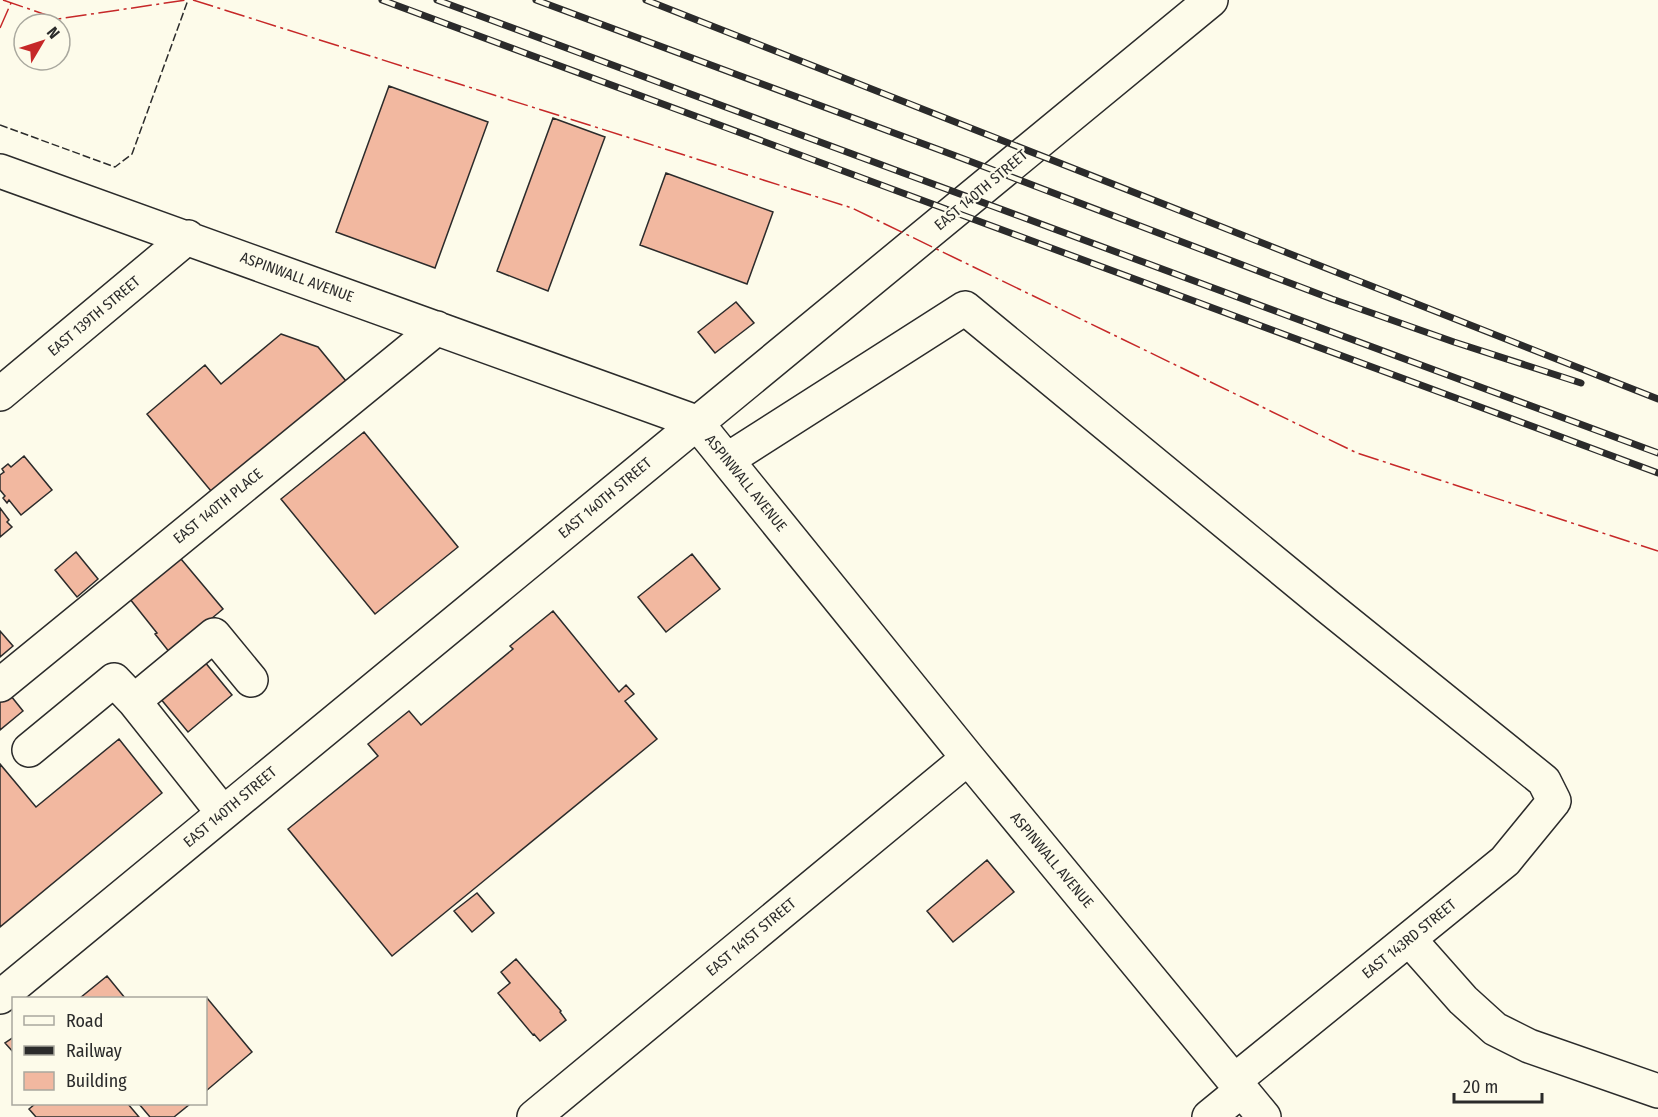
<svg xmlns="http://www.w3.org/2000/svg" width="1658" height="1117" viewBox="0 0 1658 1117" font-family="'Fira Sans Condensed',sans-serif">
  <style>
    .building { fill: #f2b8a0; stroke: #2b2b2b; stroke-width: 1.5 }
    .lines { fill: none; stroke-linecap: round; stroke-linejoin: round }
    .minor-casing { stroke: #2b2b2b; stroke-width: 36 }
    .minor { stroke: #fdfbea; stroke-width: 33 }
    .rail-casing { stroke: #2b2b2b; stroke-width: 7 }
    .rail { stroke: #fdfbea; stroke-width: 4.5; stroke-dasharray: 14; stroke-linecap: butt }
    .fence { stroke: #2b2b2b; stroke-width: 1.5; stroke-dasharray: 8 3; stroke-linecap: butt }
    .power { stroke: #c62828; stroke-width: 1.5; stroke-dasharray: 21 4.5 3 4.5; stroke-linecap: butt }
    .labels { text-anchor: middle; stroke-width: 4.5; stroke-linejoin: round; paint-order: stroke }
    .street-label { font-size: 15px; fill: #2b2b2b; stroke: #fdfbea }
  </style>
  <rect width="100%" height="100%" fill="#fdfbea"/>
  <path class="building" d="M389 86 488 122 435 268 336 232Z
    M553 118 605 137 548 291 497 271Z
    M666 173 773 212 747 284 640 245Z
    M736 302 754 323 715 353 698 332Z
    M281 334 318 347 350 386 216 497 147 414 205 365 221 384Z
    M364 432 458 547 375 614 281 499Z
    M24 456 52 490 21 515 9 500 7 503 3 498 5 496 0 490V475L4 472 2 469 8 464 11 467Z
    M0 508 9 520 7 522 12 527 0 537Z
    M76 552 98 579 77 597 55 570Z
    M176 553 223 609 170 653 155 634 157 633 126 594Z
    M692 554 720 589 666 632 638 597Z
    M553 611 619 692 626 685 634 694 625 701 657 739 392 956 288 829 378 756 368 744 409 711 421 725 513 649 510 646Z
    M0 631 13 646 0 657Z
    M204 661 232 695 188 732 160 698Z
    M7 691 23 711 0 730V697Z
    M119 739 162 793 0 927V764L36 807Z
    M987 860 1014 892 953 942 927 911Z
    M477 893 494 913 472 932 454 911Z
    M516 959 561 1011 560 1012 566 1020 540 1041 534 1034 533 1035 498 993 510 983 501 972Z
    M107 976 125 998H80Z
    M207 998 252 1052 206 1091V1000Z
    M14 1037V1053L5 1043Z
    M35 1104H128L139 1117H36L29 1109Z
    M139 1104H190L174 1117H150Z"/>
  <g class="lines">
    <defs>
      <path id="minor" d="M0 171 696 422 968 758 1264 1117
        M0 394 188 237
        M727 460 965 308 1327 606 1544 781 1554 801 1505 861 1234 1081
        M0 685 437 328
        M134 701 214 635 251 680
        M29 750 114 680 134 701 223 813
        M1409 939 1463 1000 1495 1029 1529 1046 1658 1091
        M0 997 1211 0
        M534 1117 968 758
        M1209 1117 1242 1090"/>
    </defs>
    <use href="#minor" class="minor-casing"/>
    <use href="#minor" class="minor"/>
    <defs>
      <path id="rail" d="M382 0 1658 473
        M437 0 1658 453
        M536 0 956 156 1332 299 1454 342 1581 383
        M646 0 1658 399"/>
    </defs>
    <use href="#rail" class="rail-casing"/>
    <use href="#rail" class="rail"/>
    <path class="fence" d="M0 125 115 167 132 154 188 0"/>
    <path class="power" d="M3 0 58 19 186 0
      M193 0 852 208 1357 453 1658 551
      M0 28 11 3"/>
  </g>
  <g class="labels">
    <g class="street-label">
      <text transform="translate(981 190) rotate(-40)" y="5">EAST 140TH STREET</text>
      <text transform="translate(297 277) rotate(20)" y="5">ASPINWALL AVENUE</text>
      <text transform="translate(94 316) rotate(-40)" y="5">EAST 139TH STREET</text>
      <text transform="translate(746 483) rotate(51)" y="5">ASPINWALL AVENUE</text>
      <text transform="translate(605 498) rotate(-40)" y="5">EAST 140TH STREET</text>
      <text transform="translate(218 506) rotate(-39)" y="5">EAST 140TH PLACE</text>
      <text transform="translate(230 807) rotate(-40)" y="5">EAST 140TH STREET</text>
      <text transform="translate(1052 860) rotate(50)" y="5">ASPINWALL AVENUE</text>
      <text transform="translate(751 937) rotate(-40)" y="5">EAST 141ST STREET</text>
      <text transform="translate(1409 939) rotate(-39)" y="5">EAST 143RD STREET</text>
    </g>
  </g>
  <rect x="12" y="997" width="195" height="108" fill="#fdfbea" stroke="#a9a89e" stroke-width="1.5"/>
  <rect x="24" y="1016" width="30" height="9" fill="#fdfbea" stroke="#a9a89e" stroke-width="1.5"/>
  <text x="66" y="1027" font-size="18" fill="#2b2b2b">Road</text>
  <rect x="24" y="1046" width="30" height="9" fill="#2b2b2b" stroke="#a9a89e" stroke-width="1.5"/>
  <text x="66" y="1057" font-size="18" fill="#2b2b2b">Railway</text>
  <rect x="24" y="1072" width="30" height="18" fill="#f2b8a0" stroke="#a9a89e" stroke-width="1.5"/>
  <text x="66" y="1087" font-size="18" fill="#2b2b2b">Building</text>
  <g transform="translate(42 42) rotate(51)"><circle r="28" fill="#fdfbea" stroke="#a9a89e" stroke-width="1.5"/>
  <path d="M0-4.5L10 22L0 15L-10 22Z" fill="#c62828"/>
  <text y="-9" font-size="16" font-weight="bold" text-anchor="middle" fill="#2b2b2b">N</text>
  </g>
  <path d="M1454 1093v9h88v-9" fill="none" stroke="#2b2b2b" stroke-width="3"/>
  <text x="1463" y="1093" font-size="18" fill="#2b2b2b" stroke="#fdfbea" stroke-width="4.5" paint-order="stroke">20 m</text>
</svg>
